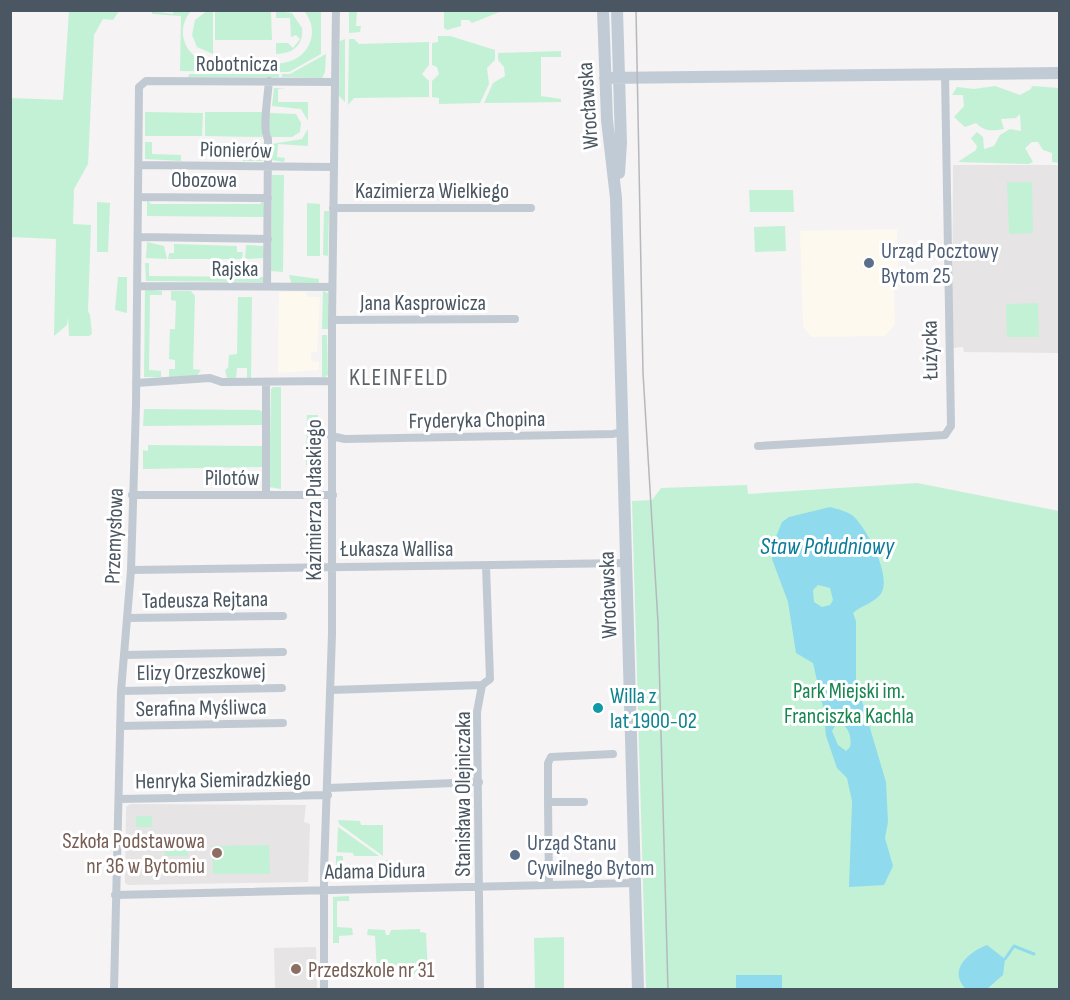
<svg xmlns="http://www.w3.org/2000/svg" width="1070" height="1000" viewBox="0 0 1070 1000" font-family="'Sofia Sans Condensed',sans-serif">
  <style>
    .commercial { fill: #fdf9ef }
    .education { fill: #e6e4e5 }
    .green { fill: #c3f1d5 }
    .water { fill: #90daee; fill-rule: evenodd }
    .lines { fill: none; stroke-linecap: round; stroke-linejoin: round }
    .stream { stroke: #90daee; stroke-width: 3 }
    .street { stroke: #c1cad2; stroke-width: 8 }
    .secondary { stroke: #c1cbd6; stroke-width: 12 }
    .tram { stroke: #b5b8bd; stroke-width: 1.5 }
    .service-dot { fill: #5c6f8a; stroke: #fff; stroke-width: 2 }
    .culture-dot { fill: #0f9aa8; stroke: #fff; stroke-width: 2 }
    .education-dot { fill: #8d6e63; stroke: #fff; stroke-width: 2 }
    .labels { text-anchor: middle; stroke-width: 6; stroke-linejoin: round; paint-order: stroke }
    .street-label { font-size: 22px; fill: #4a5661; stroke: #fff }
    .service-label { font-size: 22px; fill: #4e5e75; stroke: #fff; text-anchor: start }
    .park-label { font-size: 22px; fill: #17864f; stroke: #fff }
    .culture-label { font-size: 22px; fill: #0d838f; stroke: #fff; text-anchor: start }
    .education-label { font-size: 22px; fill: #785e54; stroke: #fff; text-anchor: end }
    .neighbourhood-label { font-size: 24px; letter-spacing: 1.5px; fill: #5f6368; stroke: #fff }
    .water-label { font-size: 24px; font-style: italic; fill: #0c7c9b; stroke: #fff }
  </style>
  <rect width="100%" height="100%" fill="#f5f3f3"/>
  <path class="commercial" d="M897 229 898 283 894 289 895 324 885 336 811 337 803 326 800 231Z
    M279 292H306L307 297H320L317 352H311V361L319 362V370L278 373Z"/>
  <path class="education" d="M953 165H1059L1058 353 964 352 963 347 952 348Z
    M130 804 306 805 304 822 310 824 308 882 128 885 125 883 126 807Z
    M316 947 317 989H275L274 948Z"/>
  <path class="green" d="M208 10 213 11V54L197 47 192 35 195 20Z
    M69 11H119L113 20 103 19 94 35 88 164 74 189 73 224 91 225 88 311 90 315 92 334 89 336H69L68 317 67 325 54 336 56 239 11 237V98L63 100Z
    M152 11 173 14V11H191C184 19 181 30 184 40 193 70 228 63 252 63 265 63 281 66 293 60 313 51 318 27 304 11H321V54L289 72 180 71 181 16 152 14Z
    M215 11H271L272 40H215Z
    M276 11 292 13 302 28C304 45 293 54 276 54V43H288L293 48 300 39 296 35 291 37 290 18H276Z
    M349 11H357L356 26H361L360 32 349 33Z
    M444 11V10L502 11 472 23 469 20H461V26L447 30 444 28Z
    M438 36H450L495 50V60L487 68 489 84 480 103 439 104V98L432 97V81L439 74 437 67 432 65V43L438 42Z
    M345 39V102L339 96 340 41Z
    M349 39H354L359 44 429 42V65L422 74 429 81V97L354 98 348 105Z
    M561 51V57H541V96L561 99V102L484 103 493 83 505 76 504 67 498 60V53Z
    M326 54 325 72 322 78 282 77V74H290Z
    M189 74H279V77H188Z
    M995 86 1020 95 1031 89 1032 86 1059 88V163L1052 162V153L1043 150 1038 142H1032L1025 148 1033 162 1029 164 958 162 976 150 977 146 971 138 977 132 983 137 984 149 994 146 1000 135 1010 129 1021 131 1020 114 1016 118 1001 119 1004 129C992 131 985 132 976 123L965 127 954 117 964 106 963 95H952L957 87 974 89Z
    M274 88H285L278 89V102H308V121L301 109 272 106Z
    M145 112 203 113 202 136H145Z
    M205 112H263L262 137 205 136Z
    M271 113 296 114 301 123 300 132 292 137H270L268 115Z
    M308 129V146L278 144 277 157 285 158 284 162 271 160 272 144 302 139Z
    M145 142H152V154L181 155V161L145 159Z
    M255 143 265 144 264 161H243V155H255Z
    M272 175H284L283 272 271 271Z
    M1007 182H1032L1033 233 1009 234Z
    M749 190H793L794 212H750Z
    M147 200 151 204H260L263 200 265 217 147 216Z
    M97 202 110 203 108 252H97Z
    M307 203 320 204V256H307Z
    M324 211H329L328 256 323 255Z
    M785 226 786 251 755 252 754 227Z
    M147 242 164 246 167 259 146 258Z
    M174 244 237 246V252H243L242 259H168L169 253H174Z
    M246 245 263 246 265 258 245 259Z
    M145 263H149V276L263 277V282L146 281Z
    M289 275 319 279V283H291Z
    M118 277H127V313L115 310Z
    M145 289 162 291V295H150L149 370 161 371V377H144Z
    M171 291H191L195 296 193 369 201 370 195 378H169V369H175V360L169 359 170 329H175L176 301 171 300Z
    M323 291 328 293V329H322Z
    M238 297H252L251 378H247V368H237L236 378H227L225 370 228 368 229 355 237 354Z
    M1038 303 1039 337H1007L1006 304Z
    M322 335H327L328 375 322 379Z
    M273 387H281V489L269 487 271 389Z
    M144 409 259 410 263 412V425L143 426Z
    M307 415H318V465H306Z
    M148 445 263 446 262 467 143 469V450L148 451Z
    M917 483 1059 511V989H646L632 501 652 500 661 488 747 485 748 494Z
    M136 816H152V827H136Z
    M338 820 360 821 361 825H383V856L339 824Z
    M338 827 379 856H354L353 853 337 852Z
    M165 844H188V856H165Z
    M269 845 270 874H213L212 846Z
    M336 856H343V874L386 876V860H389L388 880H336Z
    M349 896V901H337V927L352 928 353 935 339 936V943H333V897Z
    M368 929 385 930 386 935H389L391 930 420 929V932L426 933 428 974 377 972 375 936 367 935Z
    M564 937V989H535L534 938Z"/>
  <path class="water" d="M830 507C837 509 846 511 852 515 866 526 894 579 880 595 873 603 861 606 853 613L856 621V681L886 782 888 822 885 838 893 866 884 885 849 887 852 801 847 778 837 768 826 736 823 707 813 663 796 653 788 602 772 559 773 544 782 522 789 517ZM818 585 830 588 833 600 830 605 822 607 814 602 813 590ZM841 723C849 728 852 738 850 747L846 751 838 745 832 731 836 724Z
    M987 945 1005 959 1003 975 987 989H966C947 970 969 952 987 945Z
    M736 975H782V989H736Z"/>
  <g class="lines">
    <path class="stream" d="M1005 959 1014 946 1034 954"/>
    <path class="street" d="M139 165 333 167
      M139 197 268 198
      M333 208H531
      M139 237 268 239
      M139 286 332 287
      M267 286 268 139C262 130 268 95 269 81
      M332 320 515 319
      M136 383 210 378 222 382 331 381
      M331 436 345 439 613 434 624 431
      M758 446 945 435 951 426 945 74
      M132 495H333
      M266 495V382
      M131 570 627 563
      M127 618 283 616
      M124 655 283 652
      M331 690 482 685
      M121 691 282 688
      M120 726 283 723
      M328 788 479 782
      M119 799 328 795
      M548 802V763L551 757 613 754
      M549 885 548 802H584
      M115 895 635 883
      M114 990 121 691 131 570 136 405 139 87 146 81 334 82
      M324 990V871L332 634V320L336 10
      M480 990 477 712 482 685 490 679 486 566"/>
    <path class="secondary" d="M603 10 607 120 616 198 638 990
      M617 10 621 143 619 173
      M605 78 1060 73"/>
    <path class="tram" d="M636 10 643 373 658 622 668 990"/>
  </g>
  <g class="service-dot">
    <circle cx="869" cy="263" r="6"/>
    <circle cx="515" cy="855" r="6"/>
  </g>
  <circle class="culture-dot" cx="598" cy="708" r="6"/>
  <g class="education-dot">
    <circle cx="217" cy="853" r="6"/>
    <circle cx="296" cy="969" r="6"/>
  </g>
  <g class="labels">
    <g class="street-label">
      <text x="237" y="71">Robotnicza</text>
      <text transform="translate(587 106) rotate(-94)" y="8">Wrocławska</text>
      <text transform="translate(236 149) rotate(1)" y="8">Pionierów</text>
      <text x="204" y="187">Obozowa</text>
      <text x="432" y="198">Kazimierza Wielkiego</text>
      <text x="235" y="276">Rajska</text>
      <text x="423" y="310">Jana Kasprowicza</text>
      <text transform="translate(929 350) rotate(-91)" y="8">Łużycka</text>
      <text transform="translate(477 419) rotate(-1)" y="8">Fryderyka Chopina</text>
      <text x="232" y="485">Pilotów</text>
      <text transform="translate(313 500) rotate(-90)" y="8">Kazimierza Pułaskiego</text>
      <text transform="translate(113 536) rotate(-88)" y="8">Przemysłowa</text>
      <text x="397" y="556">Łukasza Wallisa</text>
      <text transform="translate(607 595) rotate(-92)" y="8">Wrocławska</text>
      <text transform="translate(205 599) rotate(-1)" y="8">Tadeusza Rejtana</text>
      <text transform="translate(201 671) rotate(-1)" y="8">Elizy Orzeszkowej</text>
      <text transform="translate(201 707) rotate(-1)" y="8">Serafina Myśliwca</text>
      <text transform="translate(223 779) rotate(-1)" y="8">Henryka Siemiradzkiego</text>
      <text transform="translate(462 794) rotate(-90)" y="8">Stanisława Olejniczaka</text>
      <text transform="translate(375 870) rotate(-1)" y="8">Adama Didura</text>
    </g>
    <g class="service-label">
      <text x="881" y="258">Urząd Pocztowy<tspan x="881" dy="25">Bytom 25</tspan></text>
      <text x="527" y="850">Urząd Stanu<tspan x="527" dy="25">Cywilnego Bytom</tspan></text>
    </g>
    <g class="park-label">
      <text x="849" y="698">Park Miejski im.<tspan x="849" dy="25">Franciszka Kachla</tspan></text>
    </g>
    <g class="culture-label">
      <text x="610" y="703">Willa z<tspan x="610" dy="25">lat 1900-02</tspan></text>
    </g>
    <g class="education-label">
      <text x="205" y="848">Szkoła Podstawowa<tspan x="205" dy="25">nr 36 w Bytomiu</tspan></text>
      <text x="308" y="977" text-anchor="start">Przedszkole nr 31</text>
    </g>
    <g class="neighbourhood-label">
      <text x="399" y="385">KLEINFELD</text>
    </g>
    <g class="water-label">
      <text x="827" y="554">Staw Południowy</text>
    </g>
  </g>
  <rect width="1070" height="1000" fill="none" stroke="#4a5661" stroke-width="24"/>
</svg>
